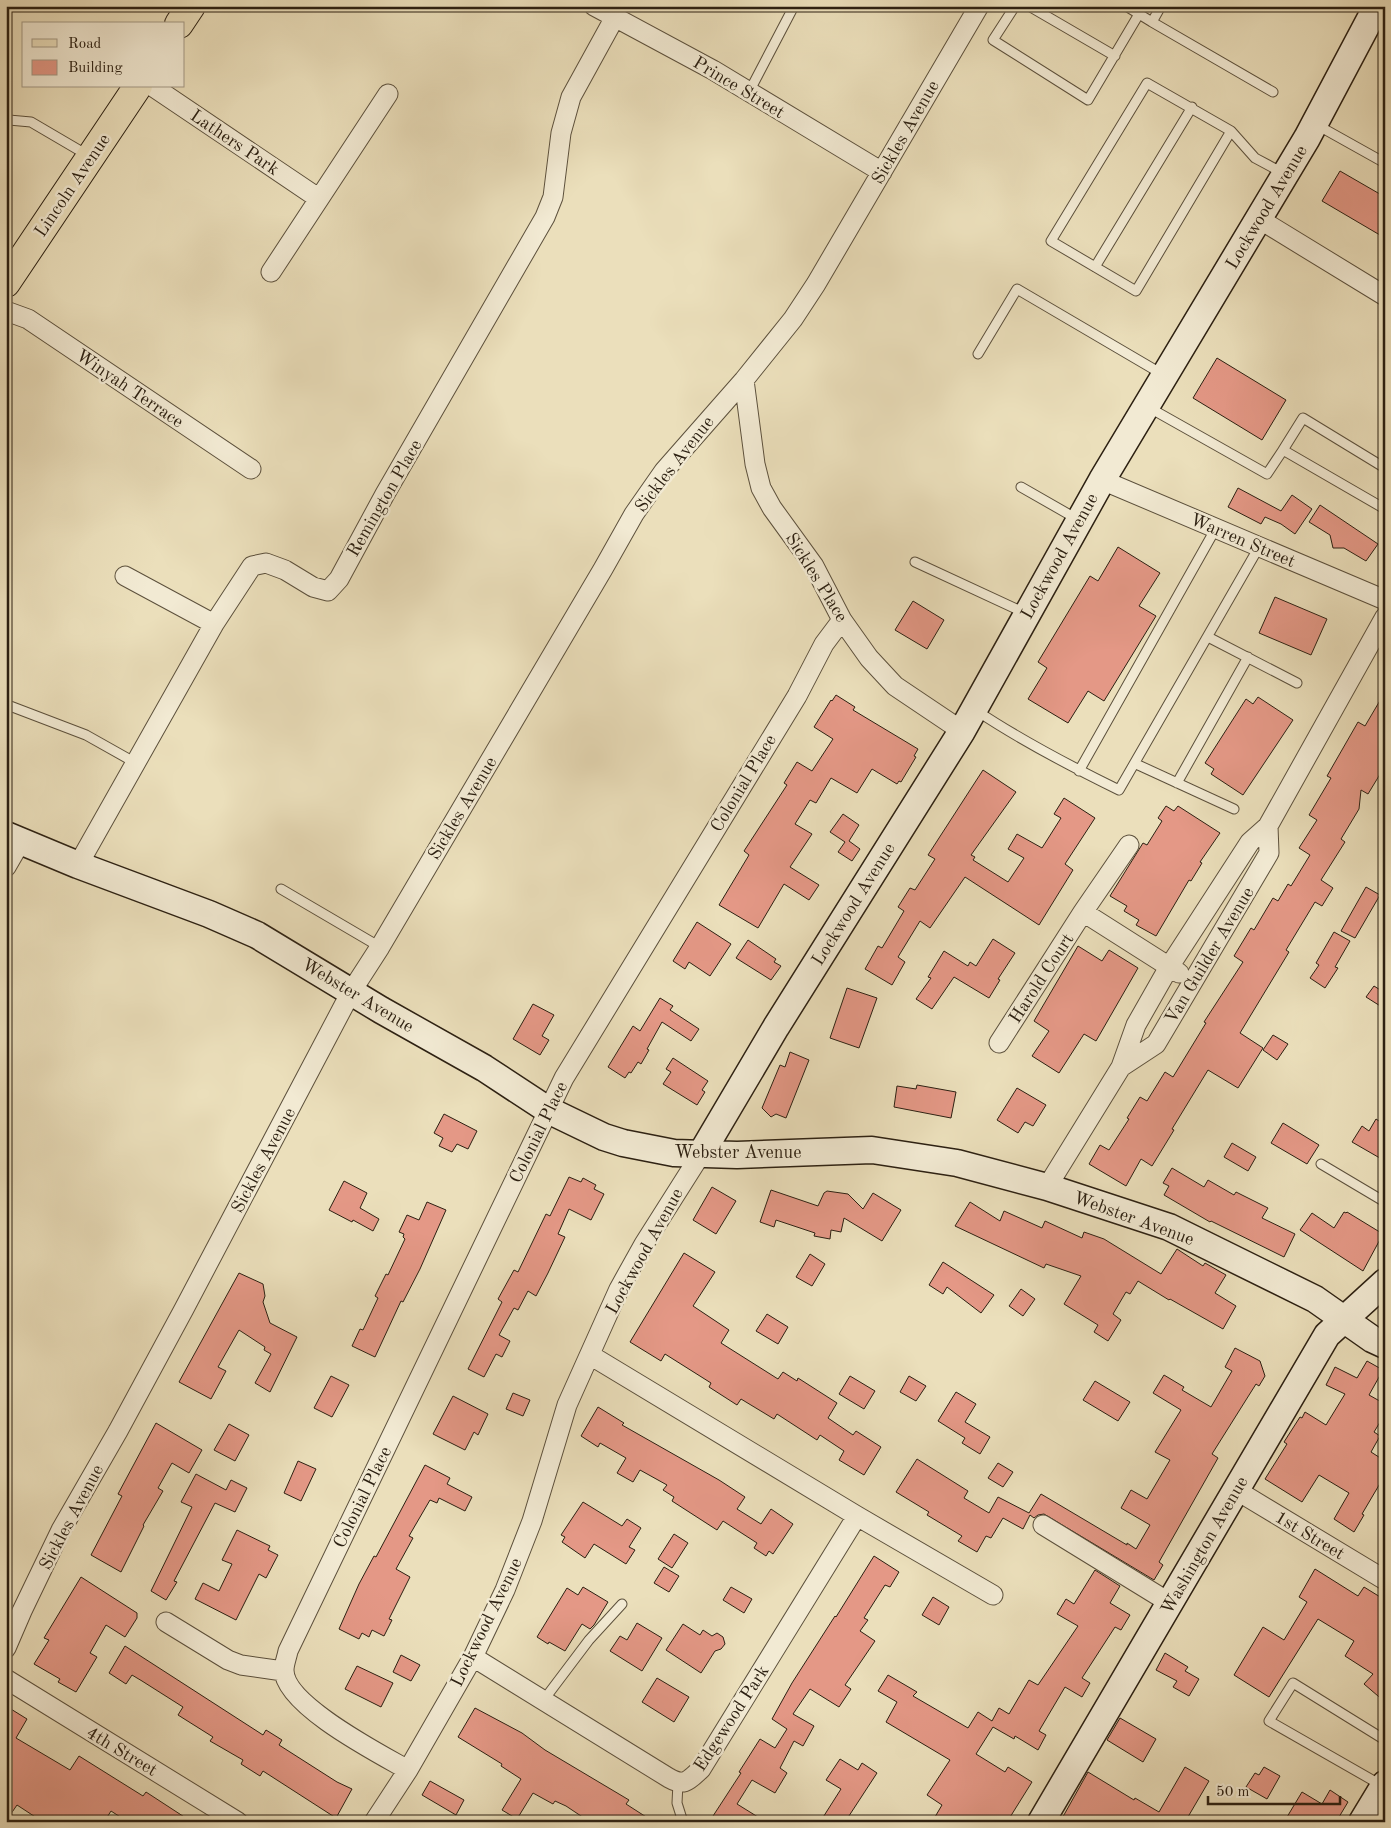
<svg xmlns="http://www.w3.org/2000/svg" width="1391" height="1828" viewBox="0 0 1391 1828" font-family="'Old Standard TT',serif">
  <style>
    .building { fill: #e49886; stroke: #2c2012 }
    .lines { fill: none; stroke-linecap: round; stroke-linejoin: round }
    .lane-casing { stroke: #5c503c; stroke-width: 11 }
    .street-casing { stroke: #5c503c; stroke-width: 21 }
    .secondary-casing { stroke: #2c2012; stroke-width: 29 }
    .primary-casing { stroke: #2c2012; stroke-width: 30 }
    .lane { stroke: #f2ead3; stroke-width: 9 }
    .street { stroke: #f2ead3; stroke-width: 19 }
    .secondary { stroke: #f2ead3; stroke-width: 26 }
    .primary { stroke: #ebdfbb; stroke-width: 28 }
    .labels { text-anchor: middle; stroke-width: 5; stroke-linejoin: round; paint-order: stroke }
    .street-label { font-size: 18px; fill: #2c2012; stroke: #f2ead3 }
  </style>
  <rect width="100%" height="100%" fill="#ebdfbb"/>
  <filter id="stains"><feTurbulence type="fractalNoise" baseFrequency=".004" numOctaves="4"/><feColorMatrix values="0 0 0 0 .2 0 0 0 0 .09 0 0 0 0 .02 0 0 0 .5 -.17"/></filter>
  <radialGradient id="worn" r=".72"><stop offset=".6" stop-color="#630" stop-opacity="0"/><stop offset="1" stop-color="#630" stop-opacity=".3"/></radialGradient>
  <path class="building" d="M1340 171 1385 197V238L1322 201Z
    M1217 358 1286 400 1262 440 1193 398Z
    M1238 488 1281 511 1292 495 1312 509 1295 534 1281 524 1265 517 1261 524 1228 507Z
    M1320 505 1378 544 1366 561 1344 548H1333L1330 535 1309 522Z
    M1118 547 1160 573 1139 606 1156 616 1104 701 1088 691 1068 723 1028 699 1047 668 1038 662 1090 576 1098 581Z
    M1275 597 1327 619 1311 655 1259 633Z
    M913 601 944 620 927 649 895 630Z
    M1385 692V766L1368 794 1361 790 1359 809 1341 839 1345 842 1321 880 1333 888 1322 906 1315 902 1286 950 1289 952 1240 1033 1263 1048 1238 1088 1208 1070 1172 1129 1174 1130 1152 1166 1141 1159 1126 1186 1089 1164 1100 1145 1109 1150 1129 1119 1127 1118 1140 1097 1147 1101 1165 1072 1173 1077 1206 1023 1204 1022 1243 962 1234 956 1251 928 1254 930 1273 898 1278 901 1288 884 1291 886 1310 855 1299 848 1317 820 1309 815 1331 778 1327 776 1358 722 1365 726Z
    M836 695 855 707 853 710 918 749 914 756 916 757 901 782 899 781 897 784 872 769 857 793 831 778 816 803 810 800 795 824 812 834 790 867 819 885 809 900 784 884 758 928 719 905 749 855 744 851 787 785 784 783 797 762 812 771 833 739 814 727 831 700 832 701Z
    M1258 697 1293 720 1243 795 1211 774 1214 769 1205 763 1246 699 1253 704Z
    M983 770 1016 792 971 855 975 857 973 860 1008 882 1024 858 1008 849 1017 834 1042 848 1061 818 1054 814 1064 798 1095 818 1065 864 1073 870 1039 925 965 877 930 928 920 921 898 957 905 962 892 985 865 969 878 946 882 948 904 911 898 907 910 888 915 890 935 859 928 855Z
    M1166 806 1174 811 1178 806 1220 833 1200 862 1202 863 1191 881 1189 880 1156 936 1136 925 1139 920 1124 911 1127 906 1110 896 1143 843 1147 845 1162 821 1158 818Z
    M843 814 859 825 849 841 860 849 852 861 838 852 845 842 830 832Z
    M1366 887 1380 895 1355 938 1341 931Z
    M697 922 731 944 710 976 689 962 685 969 673 961Z
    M1334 932 1350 941 1335 967 1338 968 1325 988 1310 978 1319 965 1316 963Z
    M993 939 1015 953 998 979 1000 980 989 998 954 977 932 1009 916 999 931 978 928 977 944 951 968 966 970 962 976 966Z
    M748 940 776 959 774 962 781 966 771 980 736 958Z
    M1078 946 1102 961 1109 950 1138 968 1096 1041 1084 1034 1059 1073 1032 1056 1049 1031 1034 1021Z
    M1374 986 1385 993V1009L1366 997Z
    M847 988 877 998 859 1048 830 1038Z
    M660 998 673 1006 670 1010 699 1029 691 1041 662 1022 647 1049 649 1050 641 1064 638 1062 631 1073 629 1072 625 1078 608 1067 633 1026 640 1031Z
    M533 1004 554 1015 542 1036 549 1040 540 1055 513 1039Z
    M1273 1035 1288 1044 1277 1060 1263 1050Z
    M790 1052 809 1060 786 1118 776 1114 771 1117 762 1108 780 1065 785 1067Z
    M673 1058 708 1081 702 1090 705 1092 697 1105 663 1084 671 1072 666 1069Z
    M917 1085 956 1092 951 1118 894 1107 897 1086 916 1089Z
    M1017 1088 1046 1105 1033 1126 1025 1122 1018 1133 997 1120Z
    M444 1114 477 1131 468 1149 457 1144 452 1152 439 1146 443 1138 434 1133Z
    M1376 1119 1385 1125V1161L1352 1142 1362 1126 1369 1131Z
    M1283 1123 1319 1145 1307 1164 1271 1143Z
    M1232 1143 1256 1157 1248 1171 1224 1157Z
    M1172 1168 1204 1187 1208 1180 1234 1195 1236 1192 1268 1208 1262 1218 1295 1234 1284 1257 1211 1221 1210 1222 1164 1195 1169 1186 1163 1183Z
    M569 1177 581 1182 583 1178 596 1185 594 1189 604 1194 591 1220 569 1209 558 1234 565 1237 548 1273 536 1296 528 1291 518 1310 514 1308 499 1335 510 1341 502 1357 496 1354 484 1377 468 1369 502 1302 498 1299 514 1270 518 1272 546 1214 550 1216Z
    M344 1181 367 1193 360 1208 379 1219 373 1231 353 1220 352 1222 329 1210Z
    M712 1187 736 1201 716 1234 693 1220Z
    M771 1190 818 1206 824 1193 827 1191 848 1194 863 1209 873 1193 901 1210 882 1241 844 1218 841 1232 831 1230 830 1239 814 1236 815 1233 776 1220 774 1227 760 1222Z
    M427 1202 446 1210 420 1269 403 1302 401 1301 375 1357 352 1346 360 1329 363 1330 378 1298 375 1296 386 1274 388 1275 405 1239 403 1237 404 1234 399 1232 407 1215 419 1220Z
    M970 1202 1000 1221 1004 1211 1042 1228 1045 1221 1082 1238 1084 1232 1104 1239 1161 1274 1177 1249 1203 1266 1205 1263 1226 1275 1215 1293 1236 1306 1223 1329 1170 1299 1169 1300 1138 1281 1130 1294 1126 1292 1113 1314 1121 1320 1108 1341 1094 1332 1098 1325 1064 1304 1081 1276 1046 1264 1044 1268 955 1226Z
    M1344 1212 1346 1213 1347 1212 1383 1234 1363 1271 1300 1230 1312 1213 1334 1228Z
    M684 1253 715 1272 693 1306 729 1330 721 1343 778 1379 783 1372 797 1381 798 1378 837 1403 828 1418 853 1435 856 1431 881 1447 864 1475 839 1460 844 1451 820 1435 817 1440 777 1414 774 1419 741 1399 737 1405 709 1387 711 1383 665 1354 661 1361 630 1342Z
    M810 1254 825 1264 812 1286 796 1277Z
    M943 1262 994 1295 981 1313 947 1287 943 1294 929 1285Z
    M239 1273 263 1284 265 1296 263 1302 270 1323 297 1337 270 1392 255 1383 271 1354 264 1350 265 1347 239 1330 218 1367 226 1371 211 1399 179 1382Z
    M1021 1289 1035 1299 1023 1316 1009 1306Z
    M767 1314 788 1327 778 1344 756 1331Z
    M1235 1348 1260 1361 1265 1376 1259 1386 1256 1384 1212 1454 1218 1458 1159 1562 1163 1565 1154 1580 1044 1514 1038 1515 1034 1518 1030 1515 1023 1529 1003 1518 991 1538 986 1536 977 1552 958 1541 962 1536 927 1515 929 1512 896 1492 917 1459 968 1491 964 1498 989 1513 998 1497 1029 1513 1041 1494 1127 1545V1543L1136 1549 1150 1525 1121 1508 1131 1490 1147 1499 1170 1460 1155 1452 1181 1410 1153 1393 1164 1375 1184 1387 1182 1390 1211 1407 1232 1371 1225 1367Z
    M1367 1361 1383 1370 1369 1395 1385 1404V1414L1374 1432 1380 1436 1371 1452 1385 1461V1475L1362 1514 1364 1515 1354 1532 1334 1519 1349 1493 1319 1475 1302 1502 1265 1479 1287 1444 1284 1442 1300 1417 1302 1418 1305 1412 1326 1425 1345 1394 1326 1385 1335 1367 1357 1378Z
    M331 1376 349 1385 332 1417 314 1408Z
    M850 1376 875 1391 864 1409 839 1394Z
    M909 1376 926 1386 916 1401 900 1392Z
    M1095 1381 1130 1402 1118 1421 1083 1400Z
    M956 1392 976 1404 965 1422 990 1437 980 1454 962 1443 965 1438 938 1421Z
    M513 1393 530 1400 523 1416 506 1409Z
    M453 1396 488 1414 478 1435 474 1432 465 1450 433 1434Z
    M598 1407 624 1423 622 1425 719 1480 745 1497 737 1509 761 1524 771 1509 793 1524 773 1554 769 1551 766 1556 754 1548 757 1543 723 1521 717 1530 672 1501 674 1497 663 1490 667 1485 640 1470 633 1482 617 1473 626 1458 600 1443 598 1447 581 1436Z
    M156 1423 202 1450 189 1473 172 1463 158 1488 163 1491 143 1525 144 1526 121 1572 91 1555 122 1496 118 1494Z
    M229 1424 249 1435 235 1461 214 1450Z
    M298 1461 316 1469 301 1501 284 1493Z
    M998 1463 1013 1472 1003 1487 988 1478Z
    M425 1465 450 1478 447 1484 472 1497 465 1511 439 1498 437 1503 430 1500 409 1536 413 1538 396 1569 410 1577 389 1619 392 1620 384 1636 372 1630 369 1637 362 1633 359 1639 339 1629 359 1584 374 1556 376 1557Z
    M196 1474 226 1490 231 1480 247 1488 235 1512 215 1503 174 1581 177 1582 166 1600 151 1591 192 1507 181 1502Z
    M583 1502 622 1526 627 1519 641 1528 629 1547 635 1550 626 1564 594 1544 585 1558 562 1542 565 1537 561 1535Z
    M237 1530 270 1546 268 1550 278 1555 266 1578 259 1574 236 1620 195 1599 203 1583 219 1591 232 1564 222 1560Z
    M674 1534 688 1543 672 1568 658 1559Z
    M874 1556 899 1572 890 1587 885 1585 864 1618 868 1620 860 1631 875 1641 845 1685 851 1689 839 1707 810 1689 793 1714 814 1726 803 1746 794 1741 780 1768 787 1773 775 1793 752 1780 737 1804 766 1822H722L713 1816 741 1773 739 1772 760 1739 775 1748 787 1729 772 1719 792 1683 835 1616 836 1617Z
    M664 1567 679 1576 669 1592 654 1583Z
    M1315 1569 1358 1596 1364 1587 1385 1600V1702L1364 1684 1373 1674 1345 1656 1354 1641 1318 1619 1269 1697 1234 1675 1263 1627 1284 1640 1307 1602 1299 1597Z
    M1095 1570 1120 1586 1110 1603 1130 1615 1121 1630 1115 1627 1082 1678 1090 1683 1082 1697 1065 1687 1039 1731 1046 1735 1038 1750 1015 1736 1014 1739 993 1727 976 1754 1005 1772 1008 1767 1032 1782 1007 1822H932L942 1805 927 1795 950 1760 886 1722 897 1702 878 1691 888 1675 917 1692 913 1696 968 1728 978 1712 992 1721 999 1708 1009 1714 1029 1680 1038 1685 1078 1626 1057 1614 1066 1599 1074 1604Z
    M81 1577 137 1613V1618L125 1637 106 1625 90 1653 97 1657 76 1692 58 1682 60 1679 34 1664 49 1640 44 1638Z
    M583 1587 608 1602 594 1625 590 1629 582 1624 565 1651 549 1642 548 1644 537 1637 567 1588 578 1595Z
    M731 1587 752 1599 744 1613 723 1600Z
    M933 1597 949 1607 939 1625 922 1615Z
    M637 1623 662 1638 642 1671 610 1651 620 1636 627 1640Z
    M683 1624 700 1635 703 1630 712 1636 717 1633 723 1637 725 1644 721 1649 715 1651 701 1673 666 1650Z
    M125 1646 263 1735 266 1730 282 1740 279 1745 337 1782 352 1789 336 1818 263 1771 260 1776 241 1764 243 1760 210 1741 213 1737 178 1715 183 1707 142 1681 132 1675 126 1684 109 1673Z
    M1165 1653 1188 1667 1185 1671 1199 1679 1189 1696 1173 1687 1177 1681 1156 1670Z
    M401 1655 420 1665 411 1681 393 1672Z
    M357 1666 393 1683 381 1707 345 1689Z
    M657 1678 689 1697 674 1722 642 1702Z
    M6 1706 27 1719 16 1738 70 1770 79 1756 143 1796 146 1792 192 1822H128L111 1811 104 1822H43L17 1805 6 1821Z
    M475 1708 522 1733 545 1750 629 1800 626 1804 654 1822H590L566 1806 555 1801 553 1804 533 1793 517 1819 502 1810 521 1779 501 1766 502 1764 458 1737Z
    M1120 1718 1156 1739 1143 1762 1107 1740Z
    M840 1759 858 1770 862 1763 877 1773 845 1822H820L841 1789 826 1780Z
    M1185 1767 1209 1781 1185 1822H1060L1088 1772 1134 1800 1135 1798 1159 1812Z
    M1264 1767 1280 1776 1267 1799 1246 1787 1255 1773 1259 1775Z
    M430 1781 464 1800 456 1815 422 1795Z
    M1330 1790 1348 1802 1336 1822H1284L1302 1792 1322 1804Z"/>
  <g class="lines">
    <defs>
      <path id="lane" d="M1015 6 993 40 1088 100 1139 14
        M1029 6 1115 56
        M1126 6 1152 22 1161 6
        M1152 22 1273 92
        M749 92 794 6
        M6 118 9 120 31 122 89 156
        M1317 125 1385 163
        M1231 131 1147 83 1051 241 1136 291 1231 131 1255 158 1283 173
        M1095 267 1192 107
        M978 354 1017 289 1162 374
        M1148 407 1267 474 1283 450 1385 509
        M1283 450 1303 418 1385 468
        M1021 487 1077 519
        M915 562 1025 613
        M1208 637 1297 683
        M10 706 86 735 134 762
        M977 711C1022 741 1070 766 1119 790L1259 547
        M1136 764 1234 809
        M1079 771 1216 528
        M1177 783 1248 657
        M281 889 380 947
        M1321 1164 1385 1202
        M543 1701 589 1640 622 1604
        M678 1783 677 1803 683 1822
        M1381 1785 1269 1721 1293 1683 1385 1740"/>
      <path id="street" d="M594 6 713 70 882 172
        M152 86 318 198
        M1259 219 1385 296
        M271 272 388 94
        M6 311 28 319 251 469
        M744 380 755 464 761 488 772 508 814 566 842 620 869 658 895 686 962 731
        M1102 480 1385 600
        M125 576 214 624
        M78 865 214 624 252 566 266 563 285 570 313 587 328 591 339 579 385 494 545 217 553 197 561 133 571 97 615 17
        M6 867 21 841
        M1083 912 1179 973
        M999 1043 1083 912 1129 845
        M1121 1067 1156 1044 1269 853 1268 826
        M1047 1187 1121 1067 1136 1025 1169 967 1250 842 1268 826 1385 617
        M590 1355 857 1516 993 1595
        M1236 1490 1385 1580
        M1043 1525 1170 1603
        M166 1622 228 1660 241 1665 283 1671
        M6 1648 22 1611 61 1530 118 1431 184 1309 351 992 380 947 603 569 634 514 664 471 744 380 793 319 816 284 979 6
        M473 1657 669 1778C685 1787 689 1780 701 1769L857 1516
        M6 1679 238 1822
        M408 1770C380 1754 284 1705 284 1670 284 1664 287 1657 288 1651L564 1078 797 696 824 644 842 620
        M374 1822 408 1770 473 1657 505 1590 532 1521 567 1405 619 1289 644 1244 701 1154"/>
      <path id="secondary" d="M6 835 78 865 209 914 257 935 381 1010 484 1068 548 1110 604 1137 623 1143 674 1153 737 1155 872 1150 957 1163 1047 1187 1169 1227 1315 1299 1372 1339 1385 1345
        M701 1154 776 1027 962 731 1102 480 1307 138 1377 6
        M1041 1822 1327 1335 1385 1282
        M1362 1822 1385 1784"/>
      <path id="primary" d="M179 24 191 6
        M6 283 138 86"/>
    </defs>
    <use href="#lane" class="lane-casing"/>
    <use href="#street" class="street-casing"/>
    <use href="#secondary" class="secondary-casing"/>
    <use href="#primary" class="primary-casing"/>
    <use href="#lane" class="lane"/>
    <use href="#street" class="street"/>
    <use href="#secondary" class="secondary"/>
    <use href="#primary" class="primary"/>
  </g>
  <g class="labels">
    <g class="street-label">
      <text transform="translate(739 87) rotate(31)" y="6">Prince Street</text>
      <text transform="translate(905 132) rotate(-60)" y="6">Sickles Avenue</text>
      <text transform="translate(235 142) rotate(34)" y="6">Lathers Park</text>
      <text transform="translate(72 185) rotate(-56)" y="6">Lincoln Avenue</text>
      <text transform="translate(1266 207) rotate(-59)" y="6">Lockwood Avenue</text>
      <text transform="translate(130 388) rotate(34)" y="6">Winyah Terrace</text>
      <text transform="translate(674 464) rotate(-52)" y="6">Sickles Avenue</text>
      <text transform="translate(384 498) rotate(-60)" y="6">Remington Place</text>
      <text transform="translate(1243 540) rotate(23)" y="6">Warren Street</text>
      <text transform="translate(1059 556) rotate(-61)" y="6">Lockwood Avenue</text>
      <text transform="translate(817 577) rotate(58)" y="6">Sickles Place</text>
      <text transform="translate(743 783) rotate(-59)" y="6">Colonial Place</text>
      <text transform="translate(462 808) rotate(-59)" y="6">Sickles Avenue</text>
      <text transform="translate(853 904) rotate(-58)" y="6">Lockwood Avenue</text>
      <text transform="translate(1209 955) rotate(-59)" y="6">Van Guilder Avenue</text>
      <text transform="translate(1041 978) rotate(-57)" y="6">Harold Court</text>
      <text transform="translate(358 995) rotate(31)" y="6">Webster Avenue</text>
      <text transform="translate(538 1132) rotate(-64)" y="6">Colonial Place</text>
      <text x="738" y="1158">Webster Avenue</text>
      <text transform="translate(263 1160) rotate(-62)" y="6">Sickles Avenue</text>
      <text transform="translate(1134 1218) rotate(20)" y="6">Webster Avenue</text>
      <text transform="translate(644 1251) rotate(-61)" y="6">Lockwood Avenue</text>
      <text transform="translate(362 1497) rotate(-64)" y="6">Colonial Place</text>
      <text transform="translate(71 1517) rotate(-62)" y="6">Sickles Avenue</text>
      <text transform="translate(1310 1535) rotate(31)" y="6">1st Street</text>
      <text transform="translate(1204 1545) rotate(-60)" y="6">Washington Avenue</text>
      <text transform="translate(486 1622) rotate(-64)" y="6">Lockwood Avenue</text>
      <text transform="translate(731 1718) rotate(-57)" y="6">Edgewood Park</text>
      <text transform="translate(122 1751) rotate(31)" y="6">4th Street</text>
    </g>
  </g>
  <rect width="1391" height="1828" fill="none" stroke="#ebdfbb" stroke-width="25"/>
  <rect x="8" y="8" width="1376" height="1813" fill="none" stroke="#2c2012" stroke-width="2.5"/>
  <rect x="12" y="12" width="1366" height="1803" fill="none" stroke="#2c2012"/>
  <rect x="22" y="22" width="162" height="65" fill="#f2ead3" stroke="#a39986"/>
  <rect x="32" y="39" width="25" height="8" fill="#ebdfbb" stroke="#a39986"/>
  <text x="68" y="48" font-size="15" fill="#2c2012">Road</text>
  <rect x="32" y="60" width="25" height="15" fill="#e49886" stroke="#a39986"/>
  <text x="68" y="72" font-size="15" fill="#2c2012">Building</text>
  <path d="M1208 1796v8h132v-8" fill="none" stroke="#2c2012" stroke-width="2.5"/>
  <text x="1216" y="1796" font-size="15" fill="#2c2012" stroke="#f2ead3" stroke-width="4" paint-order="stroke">50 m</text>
  <rect width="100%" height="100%" filter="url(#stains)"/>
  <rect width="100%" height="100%" fill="url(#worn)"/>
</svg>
